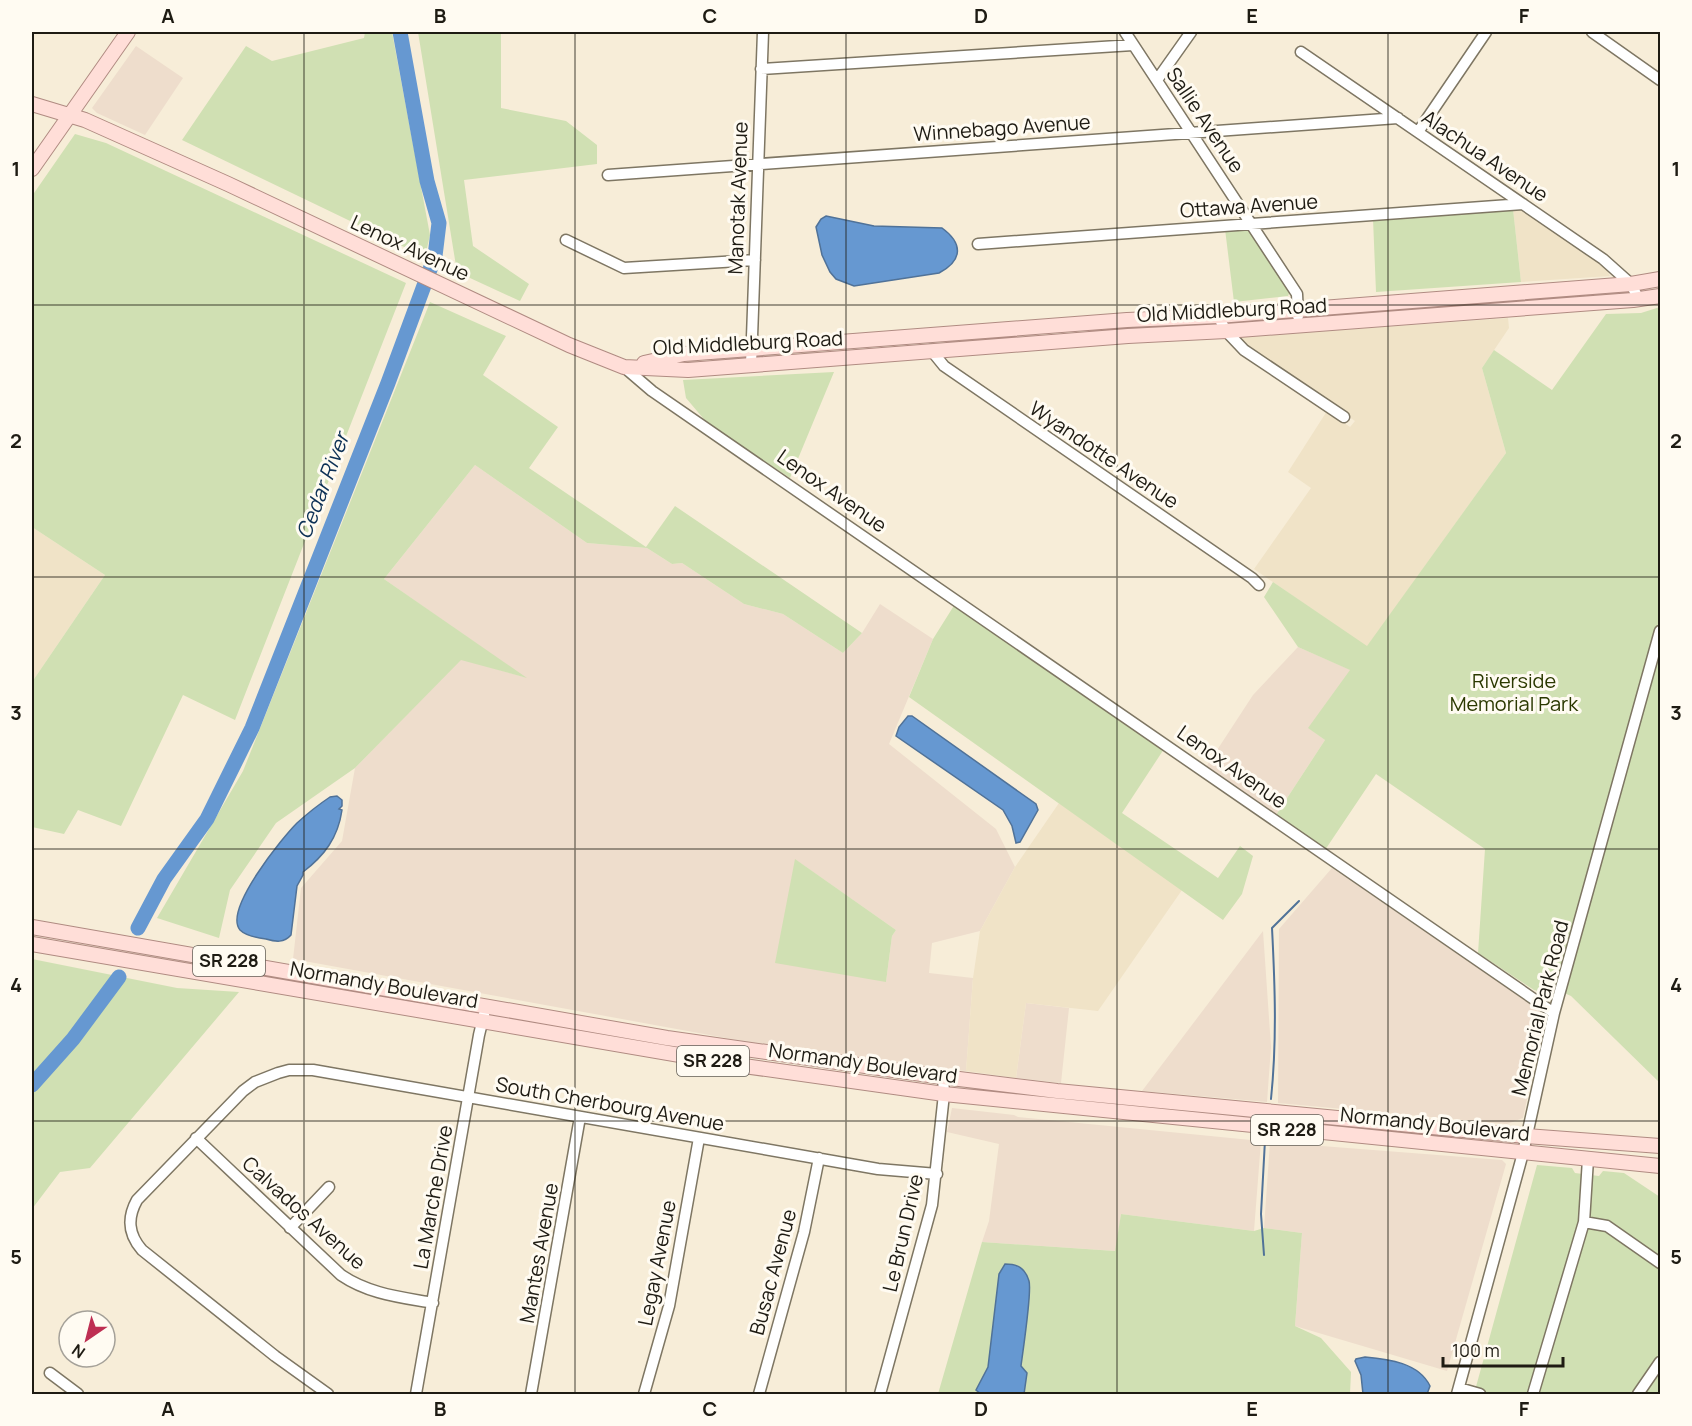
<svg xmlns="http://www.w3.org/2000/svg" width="1692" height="1426" viewBox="0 0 1692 1426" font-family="Manrope,sans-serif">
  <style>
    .commercial { fill: #edc; fill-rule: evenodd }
    .built { fill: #f0e3c7 }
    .green { fill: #d0e0b3 }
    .water { fill: #6698d1; stroke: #507298; stroke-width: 1.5 }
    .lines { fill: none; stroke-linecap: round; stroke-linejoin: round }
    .stream { stroke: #507298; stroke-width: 2 }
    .river { stroke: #6698d1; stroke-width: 15 }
    .minor-casing { stroke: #7e7663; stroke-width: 13 }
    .major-casing { stroke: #b08b82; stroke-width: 16 }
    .minor { stroke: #fff; stroke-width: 10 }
    .major { stroke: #ffded8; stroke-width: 14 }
    .grid { fill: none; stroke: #1e1b13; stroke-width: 1.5; stroke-opacity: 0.55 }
    .labels { text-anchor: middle; stroke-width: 6; stroke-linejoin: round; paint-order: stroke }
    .shield { fill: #fffbf2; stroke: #625e56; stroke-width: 1.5 }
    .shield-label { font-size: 18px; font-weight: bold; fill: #1e1b13 }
    .street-label { font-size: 20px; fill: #1e1b13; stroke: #fffbf2 }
    .park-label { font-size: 20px; fill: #2b3901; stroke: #fffbf2 }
    .water-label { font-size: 21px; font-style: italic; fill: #0c3055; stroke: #fffbf2 }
    .neatline { fill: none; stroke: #1e1b13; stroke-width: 2 }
    .grid-label { font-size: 20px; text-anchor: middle; font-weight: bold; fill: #1e1b13 }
  </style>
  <rect width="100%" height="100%" fill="#f7edd8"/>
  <path class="commercial" d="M136 46 183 78 145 135 97 113 92 108Z
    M475 465 587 543 647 548 672 564 682 563 744 604 783 614 843 653 862 633 880 604 933 639 889 744 996 829 1015 867 980 931 932 943 929 973 973 978 966 1071 918 1067 770 1046 293 959 301 888 342 841 355 768 461 659 524 677 384 579ZM796 860 896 930 892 936 886 982Z
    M1298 647 1351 670 1309 728 1325 740 1276 815 1206 767 1253 695Z
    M1332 868 1537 1008 1543 1015V1025L1523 1118 1507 1124 1278 1103 1279 929Z
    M1263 931 1271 1047 1267 1102 1142 1091Z
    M1026 1003 1069 1008 1061 1083 1016 1078Z
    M952 1108 1014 1115 1018 1117 1261 1141 1254 1231 1121 1214 1116 1251 982 1242 989 1221 999 1144 947 1132Z
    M1270 1142 1502 1160 1506 1164 1447 1371 1295 1326 1302 1233 1264 1228Z"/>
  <path class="built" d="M1513 209 1527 211 1603 264 1610 276 1521 282Z
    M1508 318 1509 328 1482 368 1506 453 1367 647 1254 569 1311 488 1288 472 1327 411 1350 427 1355 421 1249 350 1244 345 1242 337Z
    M32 527 105 575 32 682Z
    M1059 803 1182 890 1098 1011 1026 1003 1016 1078 966 1071 973 978 980 931 1015 867Z"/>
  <path class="green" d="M365 32H392L430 235 425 257 182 140 246 46 272 61 364 38Z
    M418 32H501V108L566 121 597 145V164L464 180 473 246 529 284 520 301 457 272Z
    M75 134 106 143 406 283 235 720 183 695 121 826 78 810 64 834 32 827V682L105 575 32 527V196Z
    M1513 209 1521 282 1376 292 1373 219Z
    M1250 228 1290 291 1288 296 1234 302 1225 229Z
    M430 302 506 336 483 375 558 427 529 468 646 547 675 506 862 633 843 653 783 614 744 604 682 563 672 564 647 548 587 543 475 465 384 579 527 678 461 660 355 768 276 823 230 890 219 938 157 918 243 771Z
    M1660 307V1083L1571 996 1553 988 1546 993 1534 990 1478 953 1485 849 1376 774 1325 850 1276 815 1325 740 1308 728 1350 670 1298 647 1264 597 1273 582 1367 646 1506 453 1482 368 1494 350 1552 390 1606 314 1641 313Z
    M834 372 790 478 708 424 686 398 683 380Z
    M955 604 1164 749 1122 813 1218 878 1240 846 1253 856 1242 894 1223 920 909 697 933 639Z
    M795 859 896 930 892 936 886 982 775 963Z
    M32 959 177 988 239 992 90 1168 60 1172 32 1209Z
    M1537 1165 1572 1168 1575 1173 1599 1176 1603 1171 1624 1173 1660 1197V1394H1474Z
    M1121 1214 1254 1231 1264 1228 1302 1233 1295 1326 1321 1338 1351 1372 1350 1394H1024L1027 1373 1021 1366 1030 1283 1005 1264 999 1274 988 1367 976 1390 981 1394H938L982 1242 1115 1251Z"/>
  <path class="water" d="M826 216 874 226 942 228C964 244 962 261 939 273L854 286 836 279 830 272 822 255 816 227 821 219Z
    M908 716H912L1036 804 1038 810 1020 842 1016 843 1012 826 1003 810 896 736 899 727Z
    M337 796 342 800V806L339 809 342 810C338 838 324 856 303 872V875L297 886 291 935C284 943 276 942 266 939 258 938 246 936 240 930 223 910 283 837 297 823 308 813 318 805 330 797Z
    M1005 1264C1018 1264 1025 1268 1029 1281 1032 1292 1023 1350 1021 1366L1027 1373 1024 1394H981L976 1390 988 1367 999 1274Z
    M1365 1357C1389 1359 1419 1363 1430 1386L1427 1394H1363L1361 1375 1355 1361 1356 1359Z"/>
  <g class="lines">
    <path class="stream" d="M1271 1099C1277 1041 1275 986 1272 928L1299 901
      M1264 1255 1261 1214 1265 1140"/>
    <path class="river" d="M138 928 164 879 207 819 252 728 388 383 435 256 439 223 427 181 400 32
      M32 1085 73 1039 119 977"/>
    <defs>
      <path id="minor" d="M1125 32 1297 294 1298 316
        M1592 32 1660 80
        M1301 52 1603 259 1631 284 1639 300
        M761 69 1133 45
        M1157 80 1191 32
        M1418 132 1486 32
        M608 175 1398 118
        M566 240 624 268 755 260
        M978 244 1523 204
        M1218 316 1226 331 1244 350 1344 417
        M931 350 944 366 1252 578 1259 585
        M751 365 763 32
        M624 367 652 391 1554 1013
        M196 1138 341 1275C369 1294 400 1297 433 1303
        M1588 1159 1584 1222 1607 1226 1660 1263
        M290 1228 329 1187
        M50 1373 78 1394
        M1459 1388 1480 1394
        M328 1394 275 1356 142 1250C128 1234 127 1218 137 1200L243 1091 255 1082 278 1073 289 1070H313L878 1169 937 1174
        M416 1394 479 1035 486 1006
        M531 1394 580 1117
        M644 1394 669 1306 699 1138
        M759 1394 804 1232 819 1158
        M880 1394 932 1205 944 1094 943 1077
        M1457 1394 1523 1153 1554 1013 1660 631
        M1533 1394 1584 1222
        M1638 1394 1660 1362"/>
      <path id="major" d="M32 104 85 120 228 184 569 345 624 367 688 370 1128 336 1226 331 1633 300 1660 296
        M32 169 128 32
        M644 363 684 354 1127 320 1218 316 1631 284 1660 279
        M32 927 667 1038 943 1077 1057 1091 1526 1136 1660 1146
        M32 944 744 1066 944 1094 1660 1166"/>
    </defs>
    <use href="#minor" class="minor-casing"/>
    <use href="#major" class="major-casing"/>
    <use href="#minor" class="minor"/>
    <use href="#major" class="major"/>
  </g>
  <path class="grid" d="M304 32V1394M575 32V1394M846 32V1394M1117 32V1394M1388 32V1394M32 305H1660M32 577H1660M32 849H1660M32 1121H1660"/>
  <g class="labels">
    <g class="shield">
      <rect x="193" y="946" width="72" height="30" rx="4.5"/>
      <rect x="677" y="1046" width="72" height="30" rx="4.5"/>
      <rect x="1251" y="1115" width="72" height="30" rx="4.5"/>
    </g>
    <g class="shield-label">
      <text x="229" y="967">SR 228</text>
      <text x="713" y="1067">SR 228</text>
      <text x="1287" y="1136">SR 228</text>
    </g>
    <g class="street-label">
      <text transform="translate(1205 120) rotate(56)" y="7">Sallie Avenue</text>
      <text transform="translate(1002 128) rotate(-4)" y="7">Winnebago Avenue</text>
      <text transform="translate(1485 156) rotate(34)" y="7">Alachua Avenue</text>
      <text transform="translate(738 198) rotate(-88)" y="7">Manotak Avenue</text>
      <text transform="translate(1249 206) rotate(-4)" y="7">Ottawa Avenue</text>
      <text transform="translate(410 248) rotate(25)" y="7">Lenox Avenue</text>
      <text transform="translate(1232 310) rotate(-3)" y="7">Old Middleburg Road</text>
      <text transform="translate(748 343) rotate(-3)" y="7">Old Middleburg Road</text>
      <text transform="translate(1104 455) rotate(34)" y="7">Wyandotte Avenue</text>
      <text transform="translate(832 491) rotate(35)" y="7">Lenox Avenue</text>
      <text transform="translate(1232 767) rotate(35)" y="7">Lenox Avenue</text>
      <text transform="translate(384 985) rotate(10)" y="7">Normandy Boulevard</text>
      <text transform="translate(1540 1008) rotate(-76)" y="7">Memorial Park Road</text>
      <text transform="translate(863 1063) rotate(8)" y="7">Normandy Boulevard</text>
      <text transform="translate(610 1104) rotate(10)" y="7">South Cherbourg Avenue</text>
      <text transform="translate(1435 1124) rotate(6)" y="7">Normandy Boulevard</text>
      <text transform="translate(433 1197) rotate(-80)" y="7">La Marche Drive</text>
      <text transform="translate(304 1213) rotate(42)" y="7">Calvados Avenue</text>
      <text transform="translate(903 1233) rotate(-77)" y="7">Le Brun Drive</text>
      <text transform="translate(539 1253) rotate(-80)" y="7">Mantes Avenue</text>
      <text transform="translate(657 1263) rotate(-79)" y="7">Legay Avenue</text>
      <text transform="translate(773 1272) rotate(-75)" y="7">Busac Avenue</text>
    </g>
    <g class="park-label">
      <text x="1514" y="688">Riverside<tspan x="1514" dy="23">Memorial Park</tspan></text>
    </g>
    <g class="water-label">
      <text transform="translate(323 486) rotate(-69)" y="7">Cedar River</text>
    </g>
  </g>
  <rect width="1692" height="1426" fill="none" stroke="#fffbf2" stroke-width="66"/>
  <g transform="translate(87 1339) rotate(215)"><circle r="28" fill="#fffbf2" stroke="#a5a199" stroke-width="1.5"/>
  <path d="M0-4.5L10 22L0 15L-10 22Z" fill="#be2e52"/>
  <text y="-9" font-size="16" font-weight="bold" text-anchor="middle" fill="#1e1b13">N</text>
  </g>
  <path d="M1443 1357v9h120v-9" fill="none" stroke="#1e1b13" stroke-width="3"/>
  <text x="1452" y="1357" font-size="18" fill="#1e1b13" stroke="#fffbf2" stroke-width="4.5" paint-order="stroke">100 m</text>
  <rect x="33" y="33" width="1626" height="1360" class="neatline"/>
  <g class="grid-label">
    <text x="168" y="23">A</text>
    <text x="440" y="23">B</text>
    <text x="710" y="23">C</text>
    <text x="981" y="23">D</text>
    <text x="1252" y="23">E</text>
    <text x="1524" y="23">F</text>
    <text x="16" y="176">1</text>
    <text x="1676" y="176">1</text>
    <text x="16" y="448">2</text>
    <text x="1676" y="448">2</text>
    <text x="16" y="720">3</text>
    <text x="1676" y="720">3</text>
    <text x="16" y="992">4</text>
    <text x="1676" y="992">4</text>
    <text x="16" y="1264">5</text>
    <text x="1676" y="1264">5</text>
    <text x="168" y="1416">A</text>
    <text x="440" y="1416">B</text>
    <text x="710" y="1416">C</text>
    <text x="981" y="1416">D</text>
    <text x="1252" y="1416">E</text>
    <text x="1524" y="1416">F</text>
  </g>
</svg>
